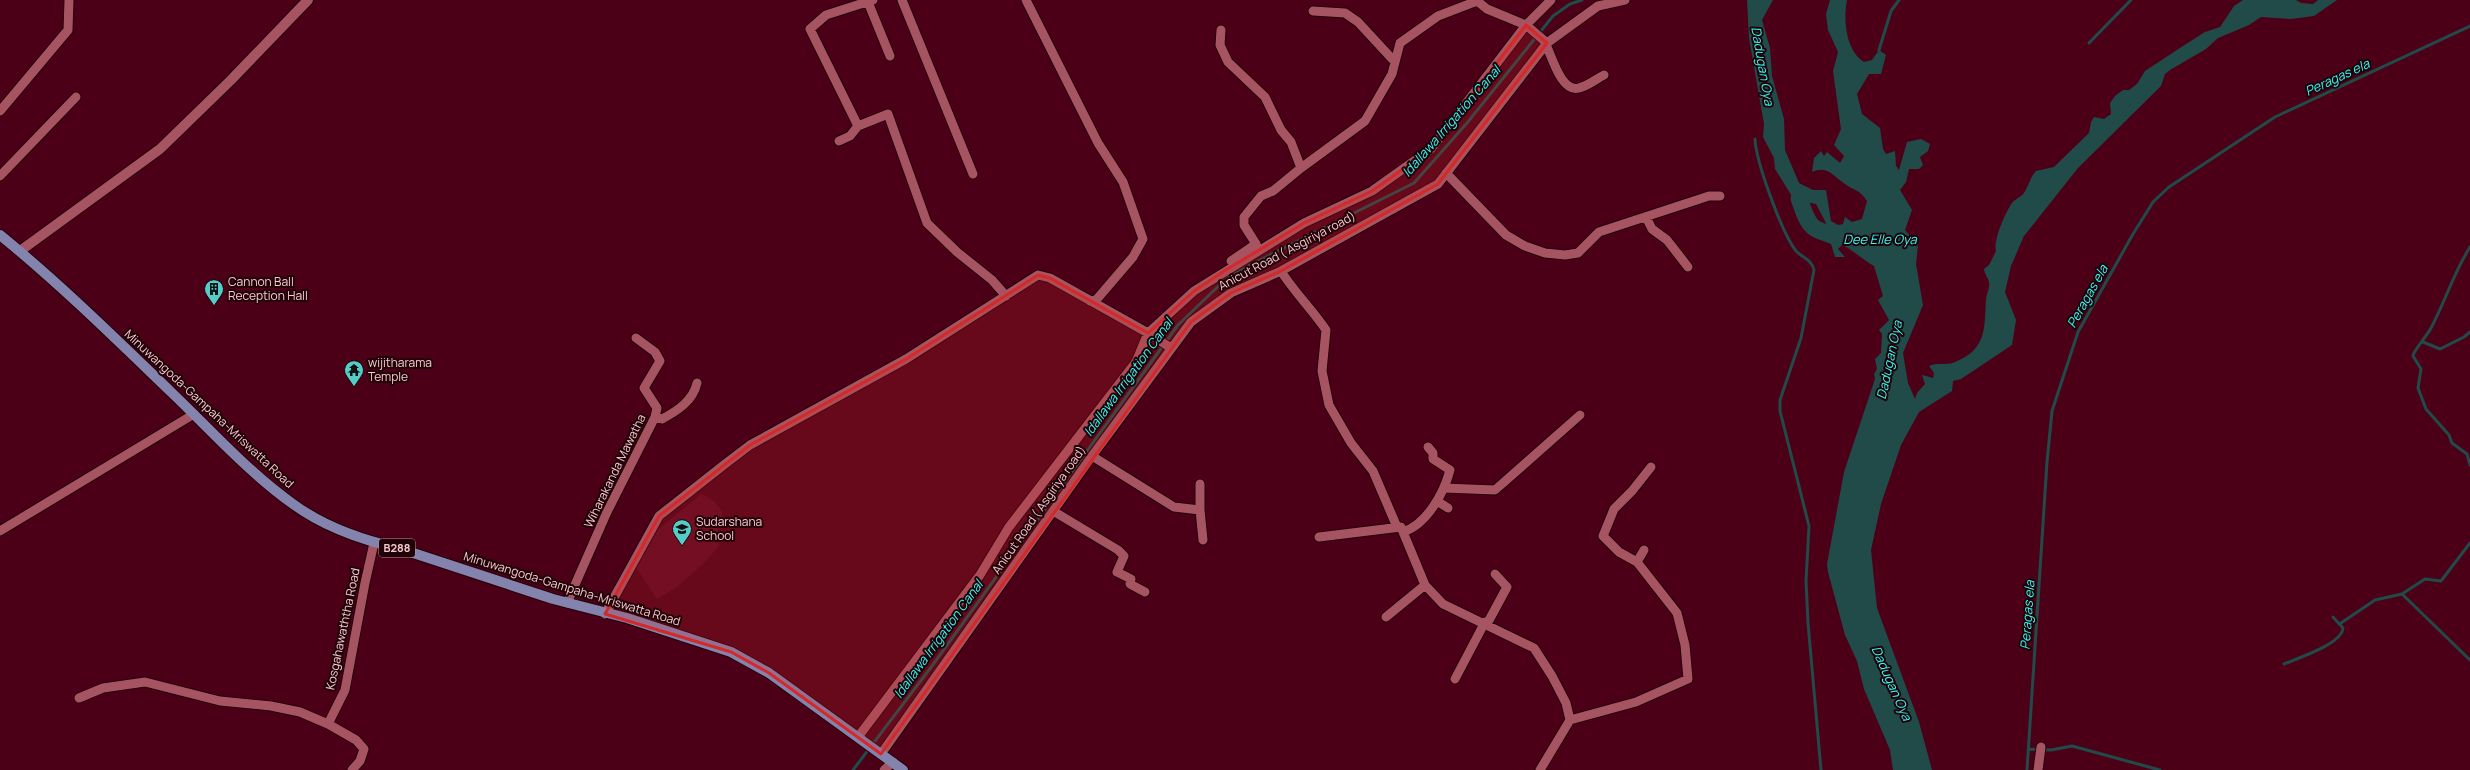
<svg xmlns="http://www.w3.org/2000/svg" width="2470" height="770" viewBox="0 0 2470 770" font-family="Manrope,sans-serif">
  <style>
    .built { fill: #5c0822 }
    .water { fill: #204b49 }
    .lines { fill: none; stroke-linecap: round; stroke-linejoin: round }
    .stream { stroke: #204b49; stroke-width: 3 }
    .river { stroke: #204b49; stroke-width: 17 }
    .minor-casing { stroke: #230007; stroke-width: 11 }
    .tertiary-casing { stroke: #230007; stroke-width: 12 }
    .primary-casing { stroke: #230007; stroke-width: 12 }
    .minor { stroke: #a65462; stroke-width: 9 }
    .tertiary { stroke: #a65462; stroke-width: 10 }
    .primary { stroke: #8383ad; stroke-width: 10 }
    .marked { fill: #d62828; fill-opacity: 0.2; stroke: #d62828; stroke-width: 3; stroke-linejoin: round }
    .labels { text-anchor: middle; stroke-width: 4; stroke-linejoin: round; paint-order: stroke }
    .shield { fill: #200308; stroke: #b78e93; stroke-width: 1 }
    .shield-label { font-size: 11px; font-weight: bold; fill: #f8c9ce }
    .street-label { font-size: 12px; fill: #f8c9ce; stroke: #200308 }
    .poi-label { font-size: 12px; fill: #f8c9ce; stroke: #200308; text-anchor: start }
    .water-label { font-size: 13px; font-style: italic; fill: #2cfcf5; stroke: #200308 }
  </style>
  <rect width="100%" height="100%" fill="#4c0018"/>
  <path class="built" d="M701 494 713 500 722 511 723 523 717 532 715 539 720 545 704 563 677 587 657 599 635 566 655 532Z"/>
  <path class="water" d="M1747 0H1773L1762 20 1770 48 1772 76 1784 119 1785 150 1799 183 1813 190H1826L1831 221 1838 225 1843 224 1845 217 1852 222 1862 219 1867 201C1858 188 1856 192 1845 184 1833 176 1827 165 1812 172L1814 158 1821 151 1824 156 1827 152 1840 163 1844 156 1834 145 1841 129 1833 71 1838 52 1828 30 1826 14 1830 0H1847C1843 20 1846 51 1864 62L1872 60 1879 50 1886 55 1881 74H1869L1857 94 1862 114 1880 128 1883 149 1886 154 1895 151 1896 166 1899 170 1907 142 1921 139 1930 144 1928 151 1920 157 1923 165 1919 169H1909L1906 182 1900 190 1912 210 1905 230 1918 245 1916 264 1923 305 1903 353 1908 383 1915 399 1917 393 1925 384 1922 375 1933 378 1934 373 1929 366C1938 362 1946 366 1955 362 1987 349 1984 329 1986 301 1986 295 1990 288 1989 283 1989 278 1984 274 1984 269L1989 265 1996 251C1993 241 2005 213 2012 203 2015 199 2021 197 2024 193 2029 186 2030 177 2036 171L2054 167 2089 133 2091 122 2094 117 2104 119 2111 114 2110 103 2115 96 2123 90H2129L2137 84 2145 71 2183 46 2205 32 2220 27 2234 6 2243 0H2296L2301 3 2313 4 2318 0H2337L2314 16 2291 19 2261 17 2249 25 2218 38 2206 49 2170 70 2165 74 2161 86 2078 168 2024 236 2011 266 2005 292 2016 320 2012 345 1961 379 1953 381 1952 391 1919 412 1901 445 1881 504 1871 550 1877 608 1919 722 1932 770H1893L1890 750 1864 689 1857 661 1845 635 1828 572 1827 564 1844 472 1875 379 1874 374 1877 369 1875 359 1881 353 1882 334 1879 330 1889 320 1878 300 1883 296 1874 266C1865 261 1850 248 1842 245L1838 249 1845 257H1835L1831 244 1823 241 1818 235 1821 233V227L1826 228 1827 225 1816 204 1806 202 1811 215 1806 219 1775 169 1774 158 1763 137 1764 124 1749 38Z"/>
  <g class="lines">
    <path class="stream" d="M2089 43 2131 0
      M1879 50 1891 11 1899 0
      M1755 139C1756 162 1782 233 1796 251 1803 258 1812 260 1814 270L1801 338 1780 400V411L1809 526 1806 581 1808 623 1821 770
      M2470 247C2454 272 2445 302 2431 328 2427 336 2413 351 2413 356L2421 369 2418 388 2426 409 2449 435 2452 443 2467 454 2470 465
      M2423 342 2440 349 2464 337 2470 332
      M2402 594 2470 660
      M2341 623 2375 600 2402 594 2425 579 2441 581 2470 543
      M2284 664C2298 658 2342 644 2343 628L2333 617
      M2029 749 2051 750 2072 746 2160 770
      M853 770 932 666 1178 325 1230 275 1414 183 1467 123 1553 16 1570 4 1582 0
      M2027 770 2047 462 2052 411 2078 332 2133 234 2153 202 2169 187 2275 117 2470 26"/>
    <path class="river" d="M1799 198C1809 228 1811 232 1843 235"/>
    <defs>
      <path id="minor" d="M873 0 826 15 810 29 858 126 888 114 927 223 957 252 992 280 1006 296
        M902 0 973 174
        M1026 0 1098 143 1123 182 1143 239 1133 257 1097 299 1090 301
        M1476 0 1487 9 1526 25 1547 43
        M868 2 890 56
        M1313 11 1345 13 1358 22 1395 62
        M1221 30 1220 45 1228 62 1265 97 1281 130 1291 142 1301 168
        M1546 45C1552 56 1561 93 1579 88 1588 86 1596 79 1604 75
        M0 111 68 30 69 0
        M839 141 850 136 858 126
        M1446 173 1506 235 1525 246 1545 253 1565 255 1578 253 1599 232 1709 196H1720
        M0 176 76 97
        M1646 217 1652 229 1667 240 1688 267
        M1231 261 1256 244 1244 225V217L1261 196 1273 191 1301 168 1365 121 1392 74 1400 43 1438 16 1477 1
        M1281 271C1294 292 1312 309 1326 330L1322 371 1329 405 1351 443 1373 471 1397 527
        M655 417 662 419C677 411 693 401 697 383
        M1092 456 1174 507 1200 510V484
        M1444 488 1495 490 1580 415
        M1437 501 1448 508
        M1200 510 1203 540
        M1053 511 1118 550 1124 556 1117 572 1131 579 1130 584 1145 592
        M0 531 194 414
        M1403 532C1427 524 1444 493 1450 470L1433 459V453L1428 447
        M1319 537 1401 527 1425 585 1443 604 1534 648 1552 676 1566 703 1570 720 1540 770
        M1637 562 1644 550
        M567 603 607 512 655 417 657 408 644 388 660 361 655 352 636 338
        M605 614 659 516 725 464 750 445 906 359 1038 275 1050 278 1148 333 1171 348
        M1386 617 1425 585
        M1487 624 1507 587 1495 574
        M1455 679 1485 622
        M79 698 103 688 145 682 220 701 271 706 300 712 328 724 345 690 365 583 374 543
        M1570 720 1636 702 1688 679 1685 645 1677 613 1637 562 1619 552 1603 536 1614 509 1632 491 1651 467
        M328 724 356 740 364 749 360 761 352 770
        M858 737 980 575 1009 527 1136 362 1148 333 1194 291 1304 223 1372 191 1431 149 1526 25 1551 0
        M881 754 1092 456 1191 322 1231 293 1281 271 1438 184 1547 43 1598 6 1625 0
        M884 770 893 762
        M2038 770 2041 747"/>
      <path id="tertiary" d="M20 251 160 149 231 80 308 0"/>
      <path id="primary" d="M0 235C59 283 115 338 170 391 210 429 248 472 293 504 323 526 362 540 398 548L553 599 627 618 731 652 769 673 903 770"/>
    </defs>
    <use href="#minor" class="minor-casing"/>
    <use href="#tertiary" class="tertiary-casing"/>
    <use href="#primary" class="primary-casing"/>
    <use href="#minor" class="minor"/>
    <use href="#tertiary" class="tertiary"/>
    <use href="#primary" class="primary"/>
  </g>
  <path class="marked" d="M1526 25 1547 43 1438 184 1281 271 1231 293 1191 322 881 754 769 673 731 652 605 614 659 516 750 445 906 359 1038 275 1050 278 1148 333 1194 291 1224 271 1304 223 1372 191 1431 149Z"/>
  <defs>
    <symbol id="building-pin" viewBox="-11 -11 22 30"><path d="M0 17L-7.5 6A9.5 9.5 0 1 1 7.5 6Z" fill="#54cdc8" stroke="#200308"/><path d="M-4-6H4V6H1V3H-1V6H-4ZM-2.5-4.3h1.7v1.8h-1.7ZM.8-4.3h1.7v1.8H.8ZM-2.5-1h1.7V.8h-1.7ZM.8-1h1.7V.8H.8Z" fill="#111"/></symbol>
    <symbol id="temple-pin" viewBox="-11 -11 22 30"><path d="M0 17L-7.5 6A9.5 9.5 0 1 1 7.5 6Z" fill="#54cdc8" stroke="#200308"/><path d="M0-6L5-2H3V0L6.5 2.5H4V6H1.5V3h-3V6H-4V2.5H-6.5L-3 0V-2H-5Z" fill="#111"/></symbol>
    <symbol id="school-pin" viewBox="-11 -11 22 30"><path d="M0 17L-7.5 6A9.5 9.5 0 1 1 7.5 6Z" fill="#54cdc8" stroke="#200308"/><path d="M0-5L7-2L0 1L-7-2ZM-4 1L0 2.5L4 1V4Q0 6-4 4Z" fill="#111"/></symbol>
  </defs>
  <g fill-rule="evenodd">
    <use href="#building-pin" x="203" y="278" width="22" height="30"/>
    <use href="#temple-pin" x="343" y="359" width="22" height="30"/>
    <use href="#school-pin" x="671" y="518" width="22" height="30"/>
  </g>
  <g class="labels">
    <rect class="shield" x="379" y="539" width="36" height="18" rx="3"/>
    <g class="shield-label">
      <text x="397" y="552">B288</text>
    </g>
    <g class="street-label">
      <text transform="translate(1287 251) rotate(-28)" y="4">Anicut Road ( Asgiriya road)</text>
      <text transform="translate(209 409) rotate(43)" y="4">Minuwangoda-Gampaha-Mriswatta Road</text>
      <text transform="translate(615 471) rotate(-64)" y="4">Wiharakanda Mawatha</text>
      <text transform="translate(1039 510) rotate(-55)" y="4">Anicut Road ( Asgiriya road)</text>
      <text transform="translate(572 589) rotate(17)" y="4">Minuwangoda-Gampaha-Mriswatta Road</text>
      <text transform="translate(343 629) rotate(-78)" y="4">Kosgahawaththa Road</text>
    </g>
    <g class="poi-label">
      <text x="228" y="286">Cannon Ball<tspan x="228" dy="14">Reception Hall</tspan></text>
      <text x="368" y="367">wijitharama<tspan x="368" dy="14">Temple</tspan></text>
      <text x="696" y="526">Sudarshana<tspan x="696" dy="14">School</tspan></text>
    </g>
    <g class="water-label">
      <text transform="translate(1763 66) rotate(80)" y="5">Dadugan Oya</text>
      <text transform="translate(2337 77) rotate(-25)" y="5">Peragas ela</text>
      <text transform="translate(1451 121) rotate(-49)" y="5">Idallawa Irrigation Canal</text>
      <text x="1880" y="244">Dee Elle Oya</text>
      <text transform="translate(2087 296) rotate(-61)" y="5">Peragas ela</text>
      <text transform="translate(1889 360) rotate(-78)" y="5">Dadugan Oya</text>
      <text transform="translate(1128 377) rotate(-54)" y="5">Idallawa Irrigation Canal</text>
      <text transform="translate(2027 615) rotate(-86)" y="5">Peragas ela</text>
      <text transform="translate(938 639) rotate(-54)" y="5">Idallawa Irrigation Canal</text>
      <text transform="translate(1892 683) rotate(66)" y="5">Dadugan Oya</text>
    </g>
  </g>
</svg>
